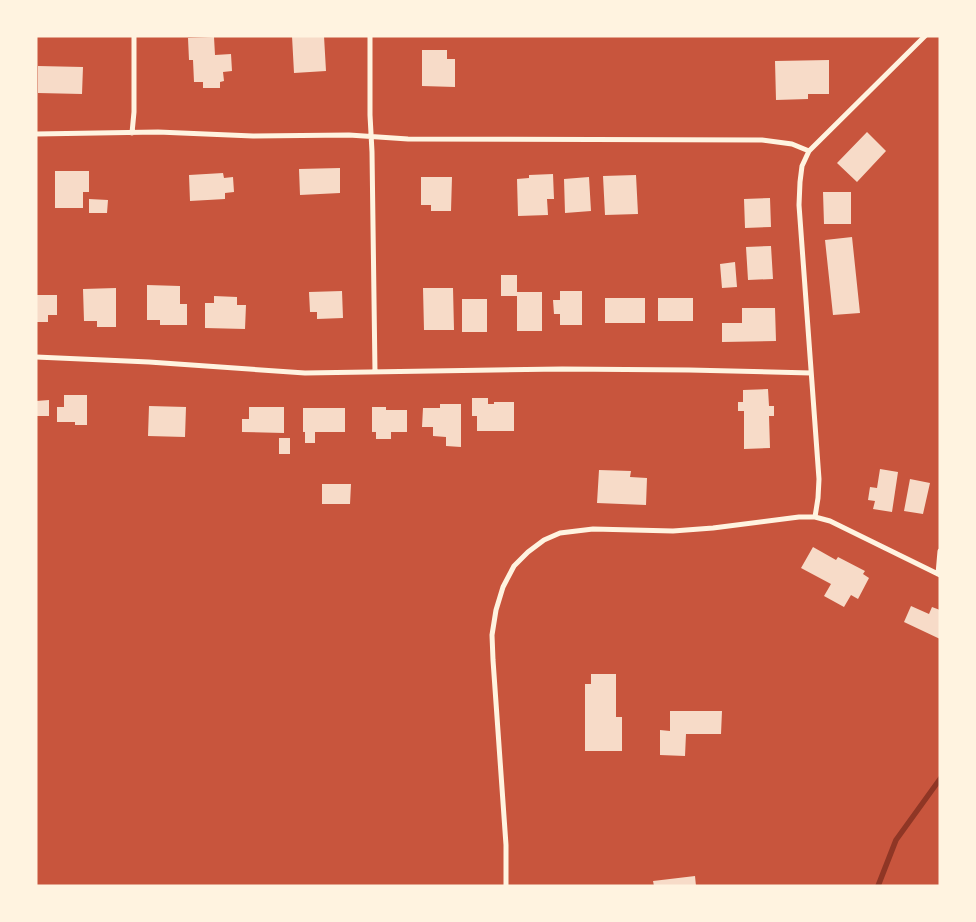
<svg xmlns="http://www.w3.org/2000/svg" width="976" height="922" viewBox="0 0 976 922" font-family="Inter,sans-serif">
  <style>
    .lines { fill: none; stroke-linecap: round; stroke-linejoin: round }
    .stream { stroke: #8f3625; stroke-width: 5.5 }
    .building { fill: #f7dbc8 }
    .minor { stroke: #fff3e0; stroke-width: 5 }
  </style>
  <rect width="100%" height="100%" fill="#c8553d"/>
  <g class="lines">
    <path class="stream" d="M878 886 896 840 940 779"/>
  </g>
  <path class="building" d="M292 36H324L326 71 294 73Z
    M214 37 215 55 231 54 232 71 223 72 224 81 220 82V88H203V82H194L193 60H189L188 38Z
    M422 50H447V59H455V87L422 86Z
    M829 60V94H808V99L776 100 775 61Z
    M38 66 83 67 82 94 38 93Z
    M867 132 886 151 857 182 837 163Z
    M340 168V193L300 195 299 169Z
    M55 171H89V192H83V208H55Z
    M223 173 224 178 233 177 234 192 225 193V199L190 201 189 175Z
    M553 174 554 199H547L548 215 518 216 517 179 529 178V175Z
    M636 175 638 214 605 215 603 176Z
    M421 177H452L451 211H431V205H421Z
    M589 177 591 211 565 213 564 179Z
    M823 192H851V224H824Z
    M770 198 771 227 745 228 744 199Z
    M89 199 108 200 107 213H89Z
    M852 237 860 313 833 315 825 240Z
    M771 246 773 279 748 280 746 247Z
    M735 262 737 287 722 288 720 264Z
    M501 275H517V292H542V331H517V296H501Z
    M147 285 180 286V304H187V325H160V320H147Z
    M116 288V327H97V321H84L83 289Z
    M423 288H453L454 330H424Z
    M342 291 343 318 317 319V312H310L309 292Z
    M560 291H582V325H560V314H554L553 300H560Z
    M36 295H57V315H48V322H36Z
    M214 296 237 297V305H246L245 329 205 328V303H214Z
    M605 298H645V323H605Z
    M658 298H693V321H658Z
    M462 299H487V332H462Z
    M742 308H775L776 341 722 342V323H742Z
    M768 389 769 406H774V416H769L770 448 744 449V411H738V402H743V390Z
    M64 395H87V425H75V422H57V407H64Z
    M472 398H488V404H494V402H514V431H477V416H472Z
    M49 400V416H36V401Z
    M440 404H461V447L446 446V437L433 436V427H422L423 408H440Z
    M149 406 186 407 185 437 148 436Z
    M249 407H284V433L242 432V419H249Z
    M372 407H386V410H407V432H391V439H376V432H372Z
    M303 408H345V432H315V443H305V432H303Z
    M279 438H290V454H279Z
    M880 469 898 472 892 512 873 509 875 501 868 500 870 487 877 488Z
    M599 470 631 471 630 477 647 478 646 505 597 503Z
    M910 479 930 483 923 514 904 511Z
    M322 484H351L350 504H322Z
    M813 547 836 560 838 557 865 571 863 574 869 578 858 599 851 595 844 607 824 596 831 584 801 568Z
    M911 606 929 614 932 607 940 610V639L904 622Z
    M591 674H616V717H622V751H585V684H591Z
    M670 711H722L721 734H686L685 756 660 755V730L670 731Z
    M695 876 696 886H654L653 881Z"/>
  <g class="lines">
    <path class="minor" d="M370 36V115L372 152 375 372
      M132 133 134 112V36
      M36 134 158 132 253 136 349 135 408 139 762 140 792 144 809 151
      M36 357 149 362 305 373 562 369 689 370 811 373
      M815 517 818 498 819 479 799 205 800 182 802 166 809 151 925 36
      M938 574 940 551
      M506 886V845L493 660 492 635 496 610 503 587 514 566 528 552 544 540 560 533 593 529 673 531 713 528 799 517H815L830 521 940 575"/>
  </g>
  <rect width="976" height="922" fill="none" stroke="#fff3e0" stroke-width="75"/>
</svg>
